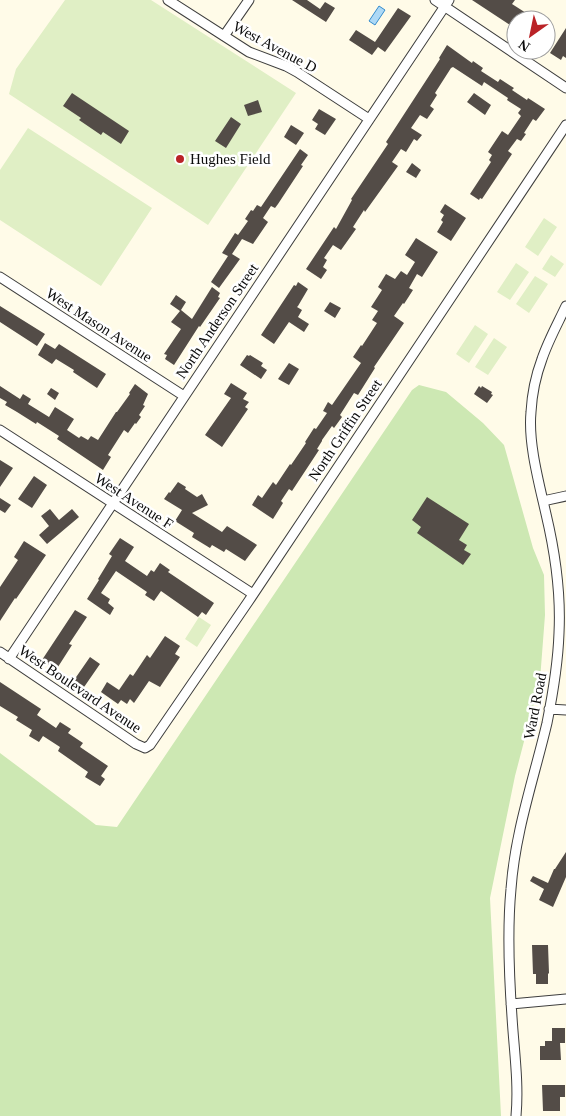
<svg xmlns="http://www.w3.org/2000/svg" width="566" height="1116" viewBox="0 0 566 1116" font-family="'Times New Roman',serif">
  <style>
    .green { fill: #cde8b3 }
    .pitch { fill: #e0efc5 }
    .water { fill: #add9f6; stroke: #348ccd }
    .building { fill: #534c47 }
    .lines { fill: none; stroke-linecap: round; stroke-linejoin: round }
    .street-casing { stroke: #3e3e3e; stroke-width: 11 }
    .street { stroke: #fff; stroke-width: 9 }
    .poi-dot { fill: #ba2327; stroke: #fff; stroke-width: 2 }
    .labels { text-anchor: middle; stroke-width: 5; stroke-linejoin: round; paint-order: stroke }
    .street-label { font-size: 15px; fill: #0b0b0b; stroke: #fff }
    .poi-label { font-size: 15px; fill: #0b0b0b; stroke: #fff; text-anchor: start }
  </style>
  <rect width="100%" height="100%" fill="#fffbe8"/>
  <path class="green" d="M419 385 446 392 483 423 504 445 533 548 544 575 545 615 540 680 515 776 490 898 501 1116H0V753L96 825 117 827 412 390Z"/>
  <path class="pitch" d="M65 0H151L296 93 208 225 9 94 16 69Z
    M28 128 152 208 101 286 0 220V170Z
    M544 218 557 227 538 256 525 247Z
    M551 255 564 264 555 277 542 269Z
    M516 263 529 272 510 300 497 292Z
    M535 276 548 284 529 313 516 304Z
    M475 325 488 334 469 363 456 354Z
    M494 338 507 347 488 375 475 367Z
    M199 617 211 625 197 647 185 639Z"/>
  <path class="water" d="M379 6 385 10 375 25 369 21Z"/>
  <path class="building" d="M292 0H307L320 9 325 2 335 8 326 22Z
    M472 0H515L512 4 537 20H516V29Z
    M398 8 411 16 385 52 378 47 372 55 349 40 356 30 375 42Z
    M566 28V58L563 56 561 60 550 53Z
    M447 45 472 63 473 61 483 68 481 71 498 82 500 79 514 88 512 90 527 100 528 98 545 109 536 121 533 119 524 133 526 134 521 141 517 139 508 151 512 154 482 199 480 198 479 200 470 194 491 162 489 160 492 155 488 152 502 131 508 135 521 116 518 113 521 109 507 100 508 98 484 82 482 86 453 67 451 68 435 93 437 95 430 106 434 109 427 119 420 115 411 128 422 135 417 141 414 139 406 152 401 149 392 162 398 166 365 212 364 210 353 227 356 229 341 250 333 245 324 258 327 260 323 267 327 270 321 279 306 269 334 227 336 229 352 200 351 199 388 144 386 142 440 59 439 58Z
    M72 93 129 131 121 144 103 132 101 135 79 120 81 118 63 106Z
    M474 93 491 105 485 115 467 102Z
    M258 100 262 112 248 116 244 105Z
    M319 109 336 119 325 135 315 129 318 124 312 120Z
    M231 117 241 124 226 148 215 141Z
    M291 125 304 133 296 145 284 137Z
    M300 149 308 155 301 165 303 166 278 204 275 208 271 206 263 218 268 222 253 244 242 239 232 254 240 259 219 288 211 282 228 256 222 253 235 233 238 235 248 221 245 219 251 210 253 211 257 205 261 207Z
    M412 163 421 170 416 178 406 172Z
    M445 204 466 218 451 241 437 232 443 222 441 220 444 215 440 212Z
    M416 238 438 252 422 277 417 274 409 288 413 290 404 304 403 303 394 316 404 323 374 367 375 368 358 395 354 393 340 415 342 417 334 428 332 426 322 440V441L317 449 319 450 292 491 289 489 281 501 283 503 273 519 252 505 258 495 262 498 273 482 276 485 290 464 291 465 306 443 305 442 314 428 316 429 327 413 323 411 328 402 332 405 361 363 353 357 361 345 362 346 377 323 372 320 378 311 371 307 382 290 378 287 386 274 395 279 401 271 407 275 415 262 405 255Z
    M298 282 308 289 298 306 297 307 302 310 298 317 309 324 304 332 289 322 274 344 261 335 294 285 296 286Z
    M212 287 220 293 218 297 220 298 200 327 199 326 174 365 165 359 167 355 164 354 181 329 171 322 180 311 170 304 176 295 186 302 181 310 192 319Z
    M330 302 341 308 335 318 324 311Z
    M0 306 45 334 37 346 0 322Z
    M45 343 55 349 59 344 106 374 97 388 73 372 74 370 56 359 52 364 38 355Z
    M247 355 249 356 250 355 263 363 261 366 267 370 261 379 240 365Z
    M289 363 299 369 289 385 278 379Z
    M231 383 247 393 243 399 249 402 245 407 248 409 222 447 205 435 231 398 224 394Z
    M135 384 148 394 143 405 145 406 139 415 141 417 136 424 135 423 128 433 124 430 108 455 111 457 103 470 57 439 59 436 37 422 36 424 17 412 5 405 7 402 0 398V386L20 399 23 394 31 399 28 404 49 417 55 407 74 419 67 430 79 438 81 436 88 440 91 436 98 440 116 412H117L130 394 129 393Z
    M479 386 481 388 482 386 492 392 491 394 493 395 487 403 474 394Z
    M51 388 59 393 55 400 47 394Z
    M0 460 13 468 0 487Z
    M34 476 47 485 32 508 18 499Z
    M178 482 186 487 185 489 197 497 202 494 208 505 192 513 222 532 227 526 257 545 245 561 226 549 224 552 212 545 210 548 192 537 194 533 175 521 182 510 164 499 169 492 170 493Z
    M427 497 469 524 459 540 467 545 464 550 471 554 463 565 417 533 421 527 412 520Z
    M0 498 11 505 5 513 0 510Z
    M50 509 59 520 72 509 79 517 47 544 39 535 49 526 41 516Z
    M120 538 134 547 125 561 147 576 151 570 154 572 160 563 170 570 168 572 214 603 206 615 202 612 198 617 161 591 154 601 145 595 147 592 116 571 101 593 110 599 108 603 114 608 110 615 87 599 99 580 98 579 112 556 109 554Z
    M24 541 46 555 16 599 15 598 0 621V587L18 560 14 557Z
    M75 610 87 617 69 644 72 645 56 670 42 660Z
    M165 636 180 646 175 654 180 657 160 687 149 681 134 703 130 699 127 704 121 700 118 704 101 692 107 682 119 690 130 674 133 676 147 655 150 658Z
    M90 657 100 664 82 690 72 683Z
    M0 682 41 709 37 715 56 728 60 722 71 729 68 733 83 743 80 747 108 766 101 776 105 779 100 786 85 777 88 772 58 751 60 747 43 736 39 742 29 736 32 730 16 720 18 717 0 706Z
    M566 852V877L553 907 539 900 544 889 530 881 533 876 548 883 554 869H555Z
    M532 945H548L549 973 548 974V984H536V974H533Z
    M552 1028H565V1043H560L561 1060H540V1046H545V1041H552Z
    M542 1085H565V1097H560V1111H543Z"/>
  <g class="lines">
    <defs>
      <path id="street" d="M168 0 249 52 286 66 297 72 369 119
        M435 0 566 88
        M224 36 249 0
        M0 277 184 396
        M0 430 253 594
        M543 501 566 496
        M0 652 136 744 145 748 150 745 248 602 566 125
        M9 659 449 0
        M549 709 566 710
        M511 1004 566 999
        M516 1116C519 1083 514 1050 512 1017 509 975 507 931 511 889 515 832 534 778 547 723 553 693 558 663 559 633 561 593 555 552 546 514 539 483 528 443 531 412 532 394 536 375 542 359 548 341 558 323 566 306"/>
    </defs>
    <use href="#street" class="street-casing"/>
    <use href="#street" class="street"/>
  </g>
  <circle class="poi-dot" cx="180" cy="159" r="5"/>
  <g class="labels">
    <g class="street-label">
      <text transform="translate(275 47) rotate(28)" y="5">West Avenue D</text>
      <text transform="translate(217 321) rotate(-56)" y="5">North Anderson Street</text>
      <text transform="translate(99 325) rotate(33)" y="5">West Mason Avenue</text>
      <text transform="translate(345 430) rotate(-56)" y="5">North Griffin Street</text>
      <text transform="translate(134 501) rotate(33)" y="5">West Avenue F</text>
      <text transform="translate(80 689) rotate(34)" y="5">West Boulevard Avenue</text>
      <text transform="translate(535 706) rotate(-79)" y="5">Ward Road</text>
    </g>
    <g class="poi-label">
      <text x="190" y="164">Hughes Field</text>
    </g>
  </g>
  <g transform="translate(531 35) rotate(213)"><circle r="24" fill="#ffffff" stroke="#9d9d9d"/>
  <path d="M0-4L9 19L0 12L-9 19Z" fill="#ba2327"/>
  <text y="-8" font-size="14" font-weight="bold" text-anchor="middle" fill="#0b0b0b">N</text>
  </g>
</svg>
